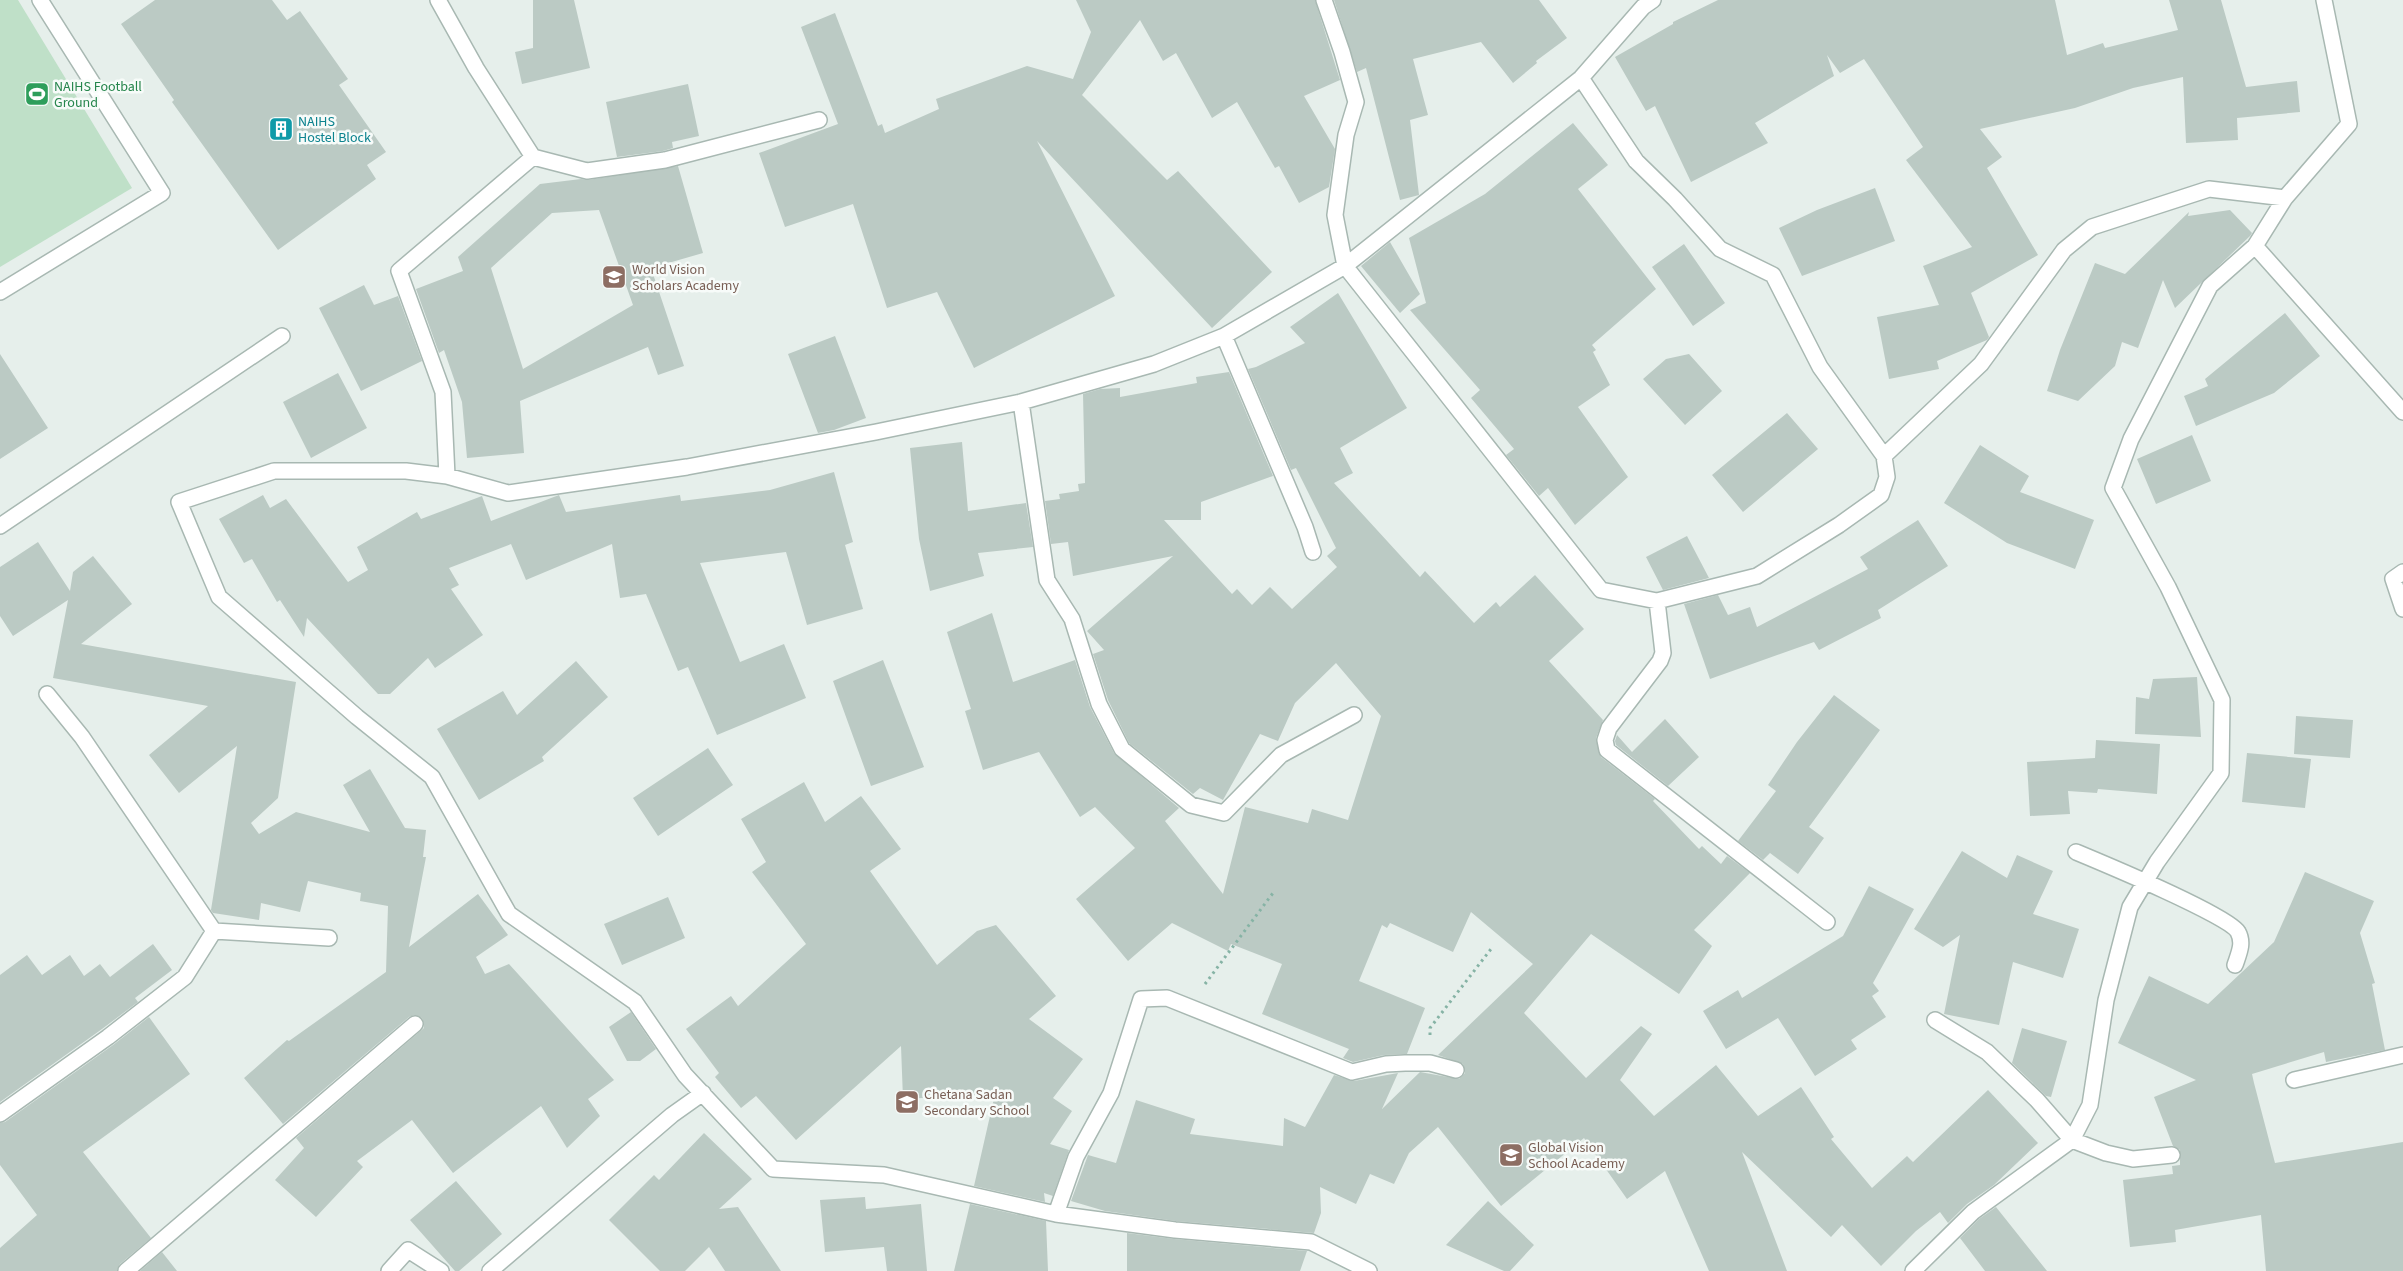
<svg xmlns="http://www.w3.org/2000/svg" width="2403" height="1271" viewBox="0 0 2403 1271" font-family="'Source Sans 3',sans-serif">
  <style>
    .green { fill: #bfe0c8 }
    .building { fill: #bbcac4; fill-rule: evenodd }
    .lines { fill: none; stroke-linecap: round; stroke-linejoin: round }
    .minor-casing { stroke: #a8b8b2; stroke-width: 18 }
    .path { stroke: #86b3a5; stroke-width: 3; stroke-dasharray: 2.5 4; stroke-linecap: butt }
    .minor { stroke: #fff; stroke-width: 15 }
    .labels { text-anchor: middle; stroke-width: 5; stroke-linejoin: round; paint-order: stroke }
    .leisure-label { font-size: 14px; fill: #27864d; stroke: #f7fbf9; text-anchor: start }
    .culture-label { font-size: 14px; fill: #0d838f; stroke: #f7fbf9; text-anchor: start }
    .education-label { font-size: 14px; fill: #785e54; stroke: #f7fbf9; text-anchor: start }
  </style>
  <rect width="100%" height="100%" fill="#e6efeb"/>
  <path class="green" d="M0 0H18L132 188 0 267Z"/>
  <path class="building" d="M155 0H272L287 20 300 11 348 79 339 85 386 152 367 165 376 179 278 250 172 102 174 100 121 24Z
    M533 0H574L590 68 522 84 515 52 533 48Z
    M1076 0H1315L1340 80 1304 96 1335 149 1329 187 1299 203 1279 166 1275 168 1237 102 1212 118 1176 53 1163 61 1140 20 1082 95 1167 180 1178 171 1272 272 1212 328 1037 141 1115 296 974 368 937 292 887 308 853 204 785 227 759 153 838 124 801 27 835 13 878 126 882 124 885 133 939 109 936 99 1027 66 1073 79 1091 32Z
    M1334 0H1539L1567 38 1536 61 1537 63 1513 83 1481 42 1413 59 1428 115 1410 120 1419 195 1400 200 1366 68 1357 72Z
    M1718 0H2055L2067 55 2103 43 2105 48 2178 30 2169 0H2221L2246 87 2297 81 2300 112 2237 118 2238 140 2186 143 2183 77 2133 88 2075 108 1980 129 2002 157 1987 168 2038 255 1971 293 1989 337 1987 340 1937 361 1939 369 1889 379 1877 317 1939 305 1923 266 1972 247 1906 160 1923 147 1864 59 1840 73 1827 55 1834 76 1755 123 1768 143 1691 182 1655 106 1646 111 1615 57 1673 24V22Z
    M688 84 699 136 672 142 673 148 663 151 617 157 606 102Z
    M1573 123 1608 165 1578 189 1656 289 1592 345 1596 350 1593 352 1610 385 1578 407 1628 477 1575 525 1548 488 1539 496 1506 455 1514 449 1471 398 1480 390 1410 310 1426 303 1409 238 1485 194Z
    M678 166 703 253 651 268 684 366 658 375 648 347 520 401 524 453 467 458 462 402 444 350 439 353 416 289 463 271 458 257 540 184 581 179 588 180ZM599 210 633 305 523 369 491 268 552 213Z
    M1875 188 1895 241 1802 276 1779 228 1817 210Z
    M2230 210 2252 233 2250 236 2175 308 2163 280 2138 348 2122 342 2115 366 2078 401 2047 391 2060 350 2095 263 2125 274 2189 212 2188 216Z
    M1390 242 1420 294 1400 313 1361 266Z
    M1684 244 1725 303 1693 326 1652 267Z
    M364 285 374 305 398 296 422 361 361 391 319 308Z
    M1338 293 1407 408 1340 448 1353 473 1334 483 1420 577 1425 571 1474 623 1496 602 1500 607 1535 575 1584 629 1549 661 1603 720 1596 738 1601 757 1655 799 1653 801 1699 849 1702 846 1721 864 1727 856 1750 873 1694 930 1712 946 1679 994 1591 934 1524 1013 1586 1078 1641 1026 1652 1034 1620 1080 1654 1116 1716 1065 1758 1116 1801 1087 1834 1137 1831 1139 1872 1188 1907 1156 1913 1162 1988 1090 2038 1143 1994 1185 1967 1204 1948 1223 1940 1212 1916 1231 1881 1266 1842 1225 1831 1237 1742 1152 1787 1271H1709L1665 1171 1627 1199 1584 1138 1501 1206 1438 1127 1409 1153 1394 1184 1370 1174 1356 1204 1320 1187 1321 1213 1314 1233 1176 1221 1105 1211 1071 1201 1088 1155 1116 1163 1136 1100 1195 1119 1190 1134 1283 1146 1284 1118 1305 1127 1334 1075 1354 1081 1398 1073 1382 1109 1420 1072 1459 1079 1465 1073 1463 1064 1438 1055 1533 964 1471 912 1453 952 1390 923 1387 928 1382 925 1359 981 1425 1008 1407 1054 1384 1055 1353 1062 1343 1058 1349 1049 1262 1014 1282 964 1231 944 1228 951 1172 923 1128 961 1076 899 1135 848 1095 807 1080 817 1039 752 983 770 965 711 971 709 947 632 992 613 1013 682 1075 660 1090 707 1114 753 1179 808 1165 821 1223 894 1245 807 1308 823 1312 809 1348 820 1381 716 1336 663 1295 703 1278 741 1260 734 1223 800 1200 788 1193 794 1129 743 1108 700 1093 654 1104 650 1087 631 1173 556 1073 576 1068 542 1051 544 1045 501 1060 499 1059 494 1079 491 1078 484 1085 483 1083 394 1100 389 1120 388V397L1197 383 1196 377 1229 372 1273 476 1201 502V520H1164L1232 594 1237 589 1252 605 1270 587 1292 609 1337 567 1327 556 1336 548 1296 468 1291 470 1248 369 1256 367 1305 343 1290 327Z
    M2285 313 2320 356 2274 393 2196 426 2184 396 2208 386 2205 379Z
    M835 336 866 418 834 430 818 433 788 354Z
    M0 354 48 428 0 459Z
    M1689 354 1722 391 1685 425 1643 379 1666 359Z
    M338 373 367 428 311 458 283 402Z
    M1787 413 1818 449 1743 512 1712 475Z
    M2192 435 2211 481 2156 504 2137 459Z
    M962 442 968 511 1026 503 1033 547 978 553 984 576 930 591 919 539 910 448Z
    M1980 445 2029 476 2020 492 2094 520 2075 569 2007 543 1944 503Z
    M834 472 853 542 845 545 863 609 807 625 786 552 700 563 740 662 784 644 806 698 717 735 688 667 678 671 646 594 620 598 612 544 526 580 511 544 449 568 459 585 451 589 483 635 435 668 428 658 390 694H378L307 618 304 637 280 600 277 602 252 559 244 563 219 519 263 495 270 508 286 499 348 582 368 570 357 547 417 512 421 519 482 496 491 521 559 495 566 512 680 495 681 501 770 490Z
    M1918 520 1948 566 1878 610 1881 618 1819 650 1814 642 1710 679 1684 604 1718 595 1728 615 1750 607 1757 627 1868 569 1860 557Z
    M1687 536 1709 578 1663 590 1646 557Z
    M38 542 70 591 73 572 93 556 132 604 81 644 296 682 278 798 251 823 259 834 296 812 370 832 343 785 370 769 405 828 426 830 423 857H426L409 947 478 894 508 935 476 957 485 974 509 964 614 1080 588 1099 600 1116 567 1148 541 1106 453 1173 412 1120 357 1161 363 1167 316 1217 275 1180 304 1148 296 1138 424 1028 422 1018 414 1015 409 1017 283 1124 244 1078 287 1040 289 1041 386 972 388 906 360 901 361 893 308 881 300 912 261 903 259 920 213 913 211 910 237 746 179 793 149 755 208 706 53 678 68 600 13 636 0 616V567Z
    M883 660 924 767 871 786 833 681Z
    M576 661 608 697 542 757 544 761 479 800 437 729 503 691 517 715Z
    M2197 677 2201 737 2135 734 2136 697 2149 699 2153 679Z
    M1834 695 1880 730 1809 827 1824 838 1798 874 1770 853 1763 860 1738 841 1776 791 1768 785 1797 742Z
    M2296 716 2353 720 2350 758 2294 754Z
    M1665 719 1699 757 1668 786 1616 745 1615 741 1617 735 1632 752Z
    M2096 740 2160 744 2157 794 2098 789 2097 793 2068 791 2070 814 2030 816 2027 762 2095 758Z
    M708 748 733 785 658 836 633 798Z
    M2247 753 2311 759 2305 808 2242 802Z
    M804 782 825 822 861 796 901 849 870 871 937 965 977 931 996 925 1056 996 1029 1019 1083 1059 1053 1098 1072 1111 1050 1144 1069 1150 1053 1196 1044 1193 1045 1202 974 1186 995 1094 903 1099 901 1046 796 1140 756 1096 741 1108 715 1077 719 1073 686 1029 731 996 738 1006 806 944 752 872 766 862 741 819Z
    M1962 851 2007 878 2017 855 2053 871 2033 914 2079 929 2063 978 2013 962 1999 1025 1944 1014 1960 935 1943 947 1914 929Z
    M2305 872 2374 901 2360 933 2375 983 2372 984 2385 1050 2326 1062 2324 1052 2252 1074 2254 1083 2275 1163 2403 1142V1271H2266L2261 1215 2175 1230 2176 1242 2130 1247 2123 1180 2173 1174 2172 1166 2180 1165V1150L2173 1146 2154 1097 2196 1080 2118 1043 2149 976 2208 1004 2274 942Z
    M1869 886 1914 909 1873 983 1879 991 1872 996 1886 1017 1851 1040 1857 1049 1815 1076 1778 1018 1726 1049 1703 1011 1738 990 1742 998 1843 936Z
    M668 897 685 938 622 965 604 924Z
    M153 944 172 970 135 998 138 1002 102 1029 0 1102V975L27 955 42 975 70 955 84 976 100 964 110 977Z
    M631 1012 656 1049 640 1061H627L609 1027Z
    M149 1017 190 1074 83 1152 151 1238 120 1264 117 1271H0V1248L37 1215 0 1165V1123L5 1122 113 1045Z
    M2022 1028 2067 1041 2051 1097 2046 1096 2012 1063Z
    M704 1133 752 1179 719 1209 738 1207 781 1271H725L709 1247 685 1271H660L609 1220 654 1175 659 1180Z
    M456 1181 502 1234 459 1271H455L410 1220Z
    M865 1197 866 1209 921 1204 927 1271H887L884 1247 825 1252 820 1200Z
    M1488 1201 1534 1245 1510 1271H1504L1446 1245Z
    M970 1204 1046 1221 1048 1271H954Z
    M1996 1207 2047 1271H1985L1960 1238 1979 1219Z
    M1127 1233 1174 1239 1307 1251 1300 1271H1127Z
    M162 1252 177 1271H140Z"/>
  <g class="lines">
    <defs>
      <path id="minor" d="M438 0 476 68 533 157 399 271 443 392 447 476
        M1324 0 1342 52 1356 102 1346 135 1335 215 1345 266 1601 590 1657 601 1757 576 1839 525 1881 495 1887 477 1884 456 1820 367 1773 275 1720 249 1675 199 1636 161 1581 78
        M533 157 587 171 665 160 819 120
        M2255 246 2403 412
        M0 292 162 193 40 0
        M1224 336 1305 527 1313 552
        M1021 402 1047 580 1072 619 1099 704 1122 749 1191 805 1224 813 1281 755 1354 715
        M1884 456 1981 364 2064 250 2092 227 2209 189 2285 198 2349 124 2324 0
        M0 526 282 336
        M2403 572 2393 579 2403 609
        M1657 601 1663 653 1660 661 1609 728 1605 740 1607 750 1827 922
        M47 694 82 737 214 931
        M2076 852C2100 862 2230 916 2238 932 2244 943 2239 953 2235 965
        M1935 1020 1987 1052 2037 1100 2072 1140 2106 1153 2133 1159 2172 1155
        M2294 1080 2403 1055
        M0 1114 108 1037 185 977 214 931 329 938
        M1056 1214 1076 1157 1111 1093 1141 999 1167 998 1352 1072 1386 1064 1405 1063H1430L1456 1070
        M126 1271 415 1024
        M389 1271 408 1250 441 1271
        M490 1271 672 1115 703 1093
        M1369 1271 1311 1242 1175 1230 1056 1214 884 1175 773 1169 685 1075 635 1002 509 914 432 777 357 717 219 597 179 502 274 471H406L447 476 508 493 687 467 876 432 1021 402 1154 364 1224 336 1345 266 1581 78 1643 7 1653 0
        M1913 1271 1973 1212 2072 1140 2090 1105 2106 1000 2130 907 2157 862 2221 773 2222 700 2168 587 2113 488 2131 439 2210 286 2255 246 2285 198"/>
    </defs>
    <use href="#minor" class="minor-casing"/>
    <path class="path" d="M1205 984 1273 893
      M1430 1035V1028L1491 949"/>
    <use href="#minor" class="minor"/>
  </g>
  <defs>
    <symbol id="stadium-square" viewBox="-11 -11 22 22"><rect x="-9" y="-9" width="18" height="18" rx="4" fill="#2e9e5b" stroke="#f7fbf9"/><path d="M0-5a6.5 5 0 1 0 0 10a6.5 5 0 1 0 0-10ZM-3.5-1.8h7v3.6h-7Z" fill="#fff"/></symbol>
    <symbol id="building-square" viewBox="-11 -11 22 22"><rect x="-9" y="-9" width="18" height="18" rx="4" fill="#0f9aa8" stroke="#f7fbf9"/><path d="M-4-6H4V6H1V3H-1V6H-4ZM-2.5-4.3h1.7v1.8h-1.7ZM.8-4.3h1.7v1.8H.8ZM-2.5-1h1.7V.8h-1.7ZM.8-1h1.7V.8H.8Z" fill="#fff"/></symbol>
    <symbol id="school-square" viewBox="-11 -11 22 22"><rect x="-9" y="-9" width="18" height="18" rx="4" fill="#8d6e63" stroke="#f7fbf9"/><path d="M0-5L7-2L0 1L-7-2ZM-4 1L0 2.5L4 1V4Q0 6-4 4Z" fill="#fff"/></symbol>
  </defs>
  <g fill-rule="evenodd">
    <use href="#stadium-square" x="23" y="80" width="28" height="28"/>
    <use href="#building-square" x="267" y="115" width="28" height="28"/>
    <use href="#school-square" x="600" y="263" width="28" height="28"/>
    <use href="#school-square" x="893" y="1088" width="28" height="28"/>
    <use href="#school-square" x="1497" y="1141" width="28" height="28"/>
  </g>
  <g class="labels">
    <g class="leisure-label">
      <text x="54" y="91">NAIHS Football<tspan x="54" dy="16">Ground</tspan></text>
    </g>
    <g class="culture-label">
      <text x="298" y="126">NAIHS<tspan x="298" dy="16">Hostel Block</tspan></text>
    </g>
    <g class="education-label">
      <text x="632" y="274">World Vision<tspan x="632" dy="16">Scholars Academy</tspan></text>
      <text x="924" y="1099">Chetana Sadan<tspan x="924" dy="16">Secondary School</tspan></text>
      <text x="1528" y="1152">Global Vision<tspan x="1528" dy="16">School Academy</tspan></text>
    </g>
  </g>
</svg>
